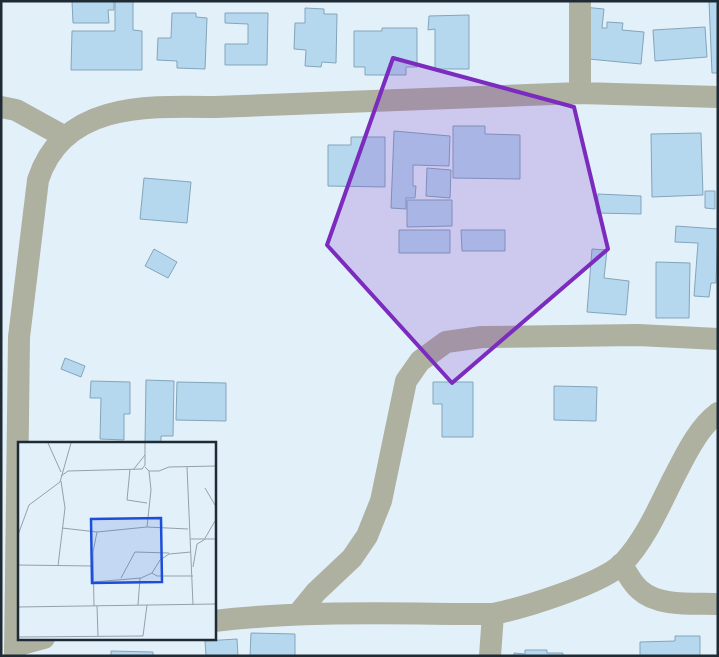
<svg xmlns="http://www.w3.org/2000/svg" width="719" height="657" viewBox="0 0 719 657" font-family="'Exo 2',sans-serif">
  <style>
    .building { fill: #b5d8ef; stroke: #83a5ba }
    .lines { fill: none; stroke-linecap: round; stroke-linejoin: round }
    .minor { stroke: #aeb0a0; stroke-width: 22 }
    .marked { fill: #7b2cbf; fill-opacity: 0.2; stroke: #7b2cbf; stroke-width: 4; stroke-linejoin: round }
    .inset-road { fill: none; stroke: #94a1ab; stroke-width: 1 }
    .view { fill: #1d4ed8; fill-opacity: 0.15; stroke: #1d4ed8; stroke-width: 2.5 }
    .inset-edge { fill: none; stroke: #1e2b34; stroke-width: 2.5 }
  </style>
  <rect width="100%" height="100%" fill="#e2f0fa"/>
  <path class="building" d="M72 1H114V10H108L109 23H73Z
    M115 1H133V30L142 31V70H71L72 31H115Z
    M709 1H718V73H712Z
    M583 7 604 9 602 28H607V22L623 23 622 30 644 32 641 64 578 58Z
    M305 8 324 9V14H337L336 63 322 62 321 67 305 66 306 50 294 49 295 23H305Z
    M172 13H196V17L207 18 205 69 177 68V61L157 60 158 38H171Z
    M225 13H268L267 65H225V44H248V24L225 23Z
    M469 15V69H435V29L428 30 429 16Z
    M705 27 707 57 655 61 653 30Z
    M382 28H417V67H406V75H365V67H354V31H382Z
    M453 126H485V134L520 135V179L453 178Z
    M394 131 450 136 449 166 413 165V186H416L415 198H406V209L391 208Z
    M701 133 703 195 652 197 651 134Z
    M351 137H385V187L328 186V145H351Z
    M427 168 451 170 450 198 426 196Z
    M144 178 191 182 187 223 140 219Z
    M705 191H715V209L705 208Z
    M598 194 641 196V214L597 213Z
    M407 200H452V226L407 227Z
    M676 226 718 229 716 283H711L709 297 694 296 698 243 675 242Z
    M399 230H450V253H399Z
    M461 230H505V251H462Z
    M154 249 177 262 168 278 145 266Z
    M592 249 607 250 604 278 629 281 626 315 587 312Z
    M656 262 690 263 689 318H656Z
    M65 358 85 366 81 377 61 369Z
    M146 380 174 381 173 436H161V443H145Z
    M91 381 130 382V414H124V440L100 439 101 398H90Z
    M177 382 226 383V421L176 420Z
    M433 382H473V437H442V404H433Z
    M554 386 597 387 596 421 554 420Z
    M251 633 295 634V656H250Z
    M675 636H700V656H640V642L675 641Z
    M237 639 238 656H206L205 641Z
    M525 650H547V653H563V656H514V653L525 654Z
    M111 651 153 652V656H111Z"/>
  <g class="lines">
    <path class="minor" d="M580 93V1
      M1 107 16 110 65 137
      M621 564C627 572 632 584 640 590 658 607 695 603 718 604
      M298 614 316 592 352 558 367 536 381 501 406 381 420 361 446 342 482 337 638 335 718 339
      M214 621C307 610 400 614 493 614 523 608 602 584 623 563 645 540 659 507 673 479 685 456 697 429 718 413
      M15 646 44 638
      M15 656 19 337 38 180C63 102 148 106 215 107L580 93 718 97
      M490 656 493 614"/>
  </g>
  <path class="marked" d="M393 58 574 107 608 249 452 383 327 245Z"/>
  <g transform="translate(18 442)">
    <rect width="198" height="198" fill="#e2f0fa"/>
    <path class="inset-road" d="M30 1 43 30M127 25 131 29H141L151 25 197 24M169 25 175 163M112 27 109 58 129 61M115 28 127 13M43 34 50 29 124 27 127 23V1M187 46 197 63M129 85 133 48 131 29M44 86 79 90M0 93 11 63 42 40 53 1M172 97H197M186 98 197 79M0 123 75 124M40 124 47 66 43 39M175 125 179 102 186 98M134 131 139 134H175M103 136 117 110 151 111M75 140 123 136 134 131 142 118 151 112 173 110M120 163 122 136M76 164 75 110 79 90 129 85 170 87M79 164 80 194M0 165 197 162M0 195 125 194 129 163"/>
    <path class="view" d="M143 76 144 140 74 141 73 77Z"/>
    <rect width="198" height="198" class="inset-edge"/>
  </g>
  <rect width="719" height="657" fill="none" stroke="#1e2b34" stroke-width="5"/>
</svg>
